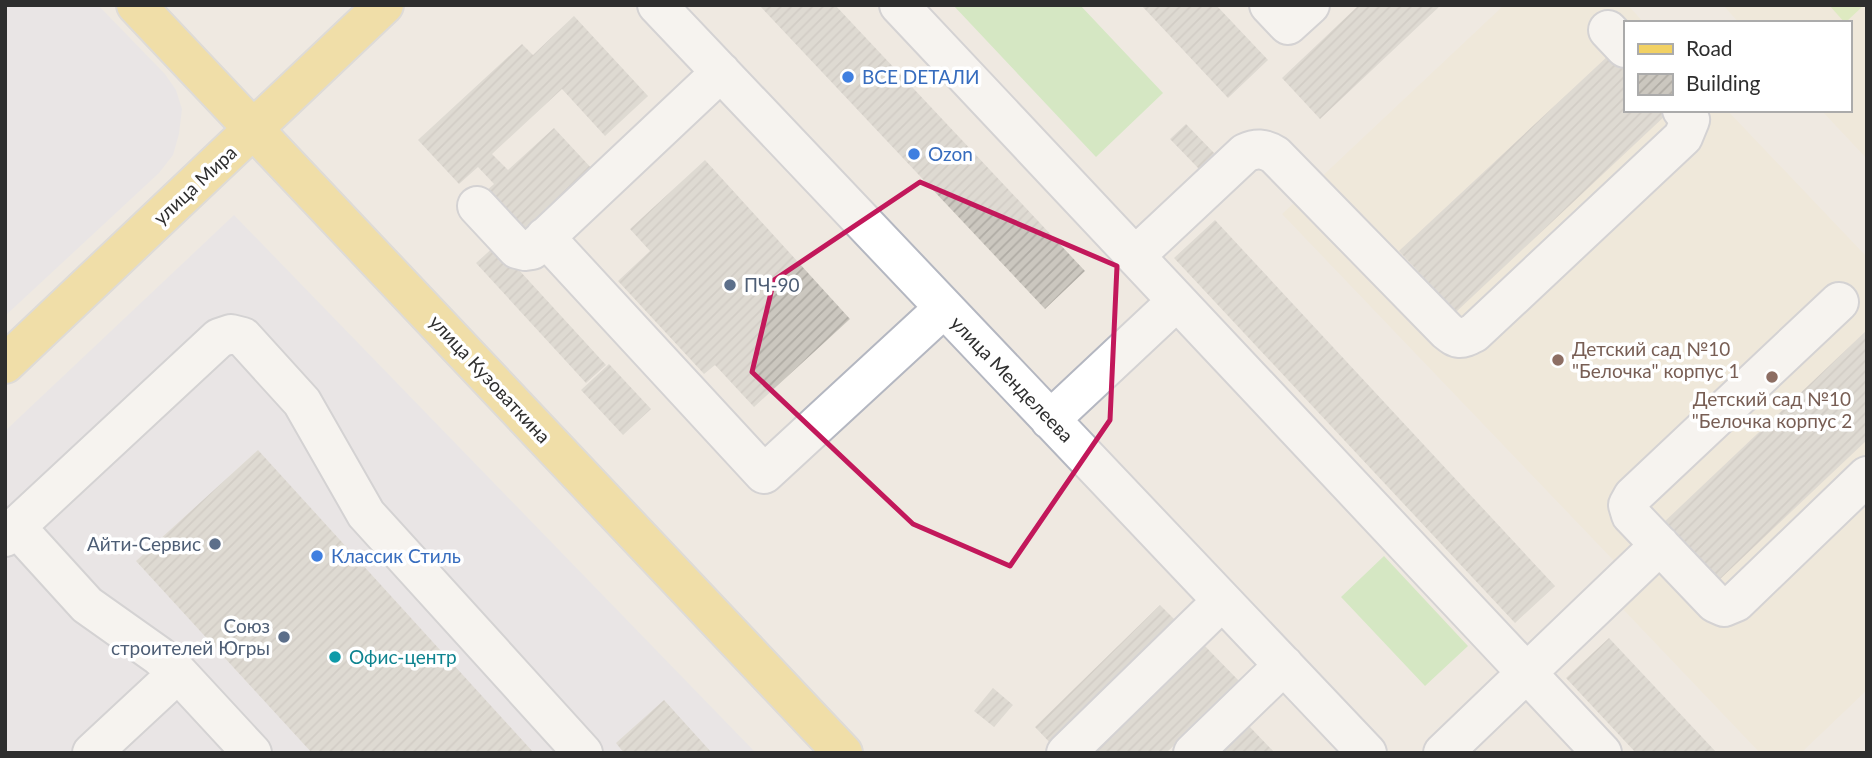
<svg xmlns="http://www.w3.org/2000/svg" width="1872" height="758" viewBox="0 0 1872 758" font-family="Lato,sans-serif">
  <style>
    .industrial { fill: #e3e1e8 }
    .education { fill: #f0e6d1 }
    .grass { fill: #b6e59e }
    .pitch { fill: #c9ec9a }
    .building { fill: url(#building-hatch) }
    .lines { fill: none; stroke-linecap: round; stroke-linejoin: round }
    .minor-casing { stroke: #b4b7c1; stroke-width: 42 }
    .major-casing { stroke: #c9c9c9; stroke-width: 42 }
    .minor { stroke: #fff; stroke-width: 38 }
    .major { stroke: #f2d163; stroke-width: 38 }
    .marked { fill: none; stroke: #c2185b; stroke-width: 5; stroke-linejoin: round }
    .shop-dot { fill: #3f7fe0; stroke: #fff; stroke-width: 2.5 }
    .service-dot { fill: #5c6f8a; stroke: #fff; stroke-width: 2.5 }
    .education-dot { fill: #8d6e63; stroke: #fff; stroke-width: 2.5 }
    .culture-dot { fill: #0f9aa8; stroke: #fff; stroke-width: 2.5 }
    .labels { text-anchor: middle; stroke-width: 7; stroke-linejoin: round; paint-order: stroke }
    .shop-label { font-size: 19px; fill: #366cbe; stroke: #fff; text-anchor: start }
    .street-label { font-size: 19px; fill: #2e2e2e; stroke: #fff }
    .service-label { font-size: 19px; fill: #4e5e75; stroke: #fff; text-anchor: end }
    .education-label { font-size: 19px; fill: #785e54; stroke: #fff; text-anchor: start }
    .culture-label { font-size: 19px; fill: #0d838f; stroke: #fff; text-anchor: start }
  </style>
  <defs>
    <pattern id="building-hatch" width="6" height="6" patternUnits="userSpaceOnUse" patternTransform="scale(1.75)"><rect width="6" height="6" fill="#cbc7bf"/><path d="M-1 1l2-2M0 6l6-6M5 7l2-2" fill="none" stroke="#afaba4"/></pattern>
  </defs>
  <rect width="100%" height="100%" fill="#efe9e1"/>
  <path class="industrial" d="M5 5H98L165 74 176 90 182 109 179 134 173 155 159 173 5 316Z
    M234 215 756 753H5V431Z"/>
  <path class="education" d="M1504 5H1628L1644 23H1625V110H1727L1867 257V690L1801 753H1760L1619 605 1637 585 1282 214Z
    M1723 5H1867V159L1821 110H1849V23H1739Z"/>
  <path class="grass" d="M953 5H1080L1163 93 1096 157Z
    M1384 556 1468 646 1425 686 1341 597Z"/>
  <path class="pitch" d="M1829 5H1864L1845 23Z"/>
  <path class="building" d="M759 5H835L1085 271 1045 309Z
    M1141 5H1216L1268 60 1228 98Z
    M1359 5H1441L1320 119 1282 78Z
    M574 16 648 96 605 136 562 89 492 154 508 170 554 128 594 171 525 235 485 192 494 184 478 167 459 184 418 140 522 44 533 55Z
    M1610 54 1625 70V110H1663L1667 114 1456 312 1399 251Z
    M1186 124 1215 154 1199 169 1170 139Z
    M705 160 850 319 754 407 715 365 704 374 618 281 650 251 630 229Z
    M1215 220 1555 586 1515 623 1174 258Z
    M496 245 606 365 586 383 476 263Z
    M1867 330V440L1717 582 1662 524Z
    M609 364 651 409 623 435 581 390Z
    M258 450 534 753H312L136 561Z
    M1160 605 1180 625 1054 747 1035 727Z
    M1609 638 1717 753H1636L1566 678Z
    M1203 644 1240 682 1166 753H1089Z
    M993 688 1013 705 994 727 974 711Z
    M664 700 712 753H624L616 743Z
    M1249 726 1275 753H1221Z"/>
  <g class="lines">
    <defs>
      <path id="minor" d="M657 5 1367 753
        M899 5 1602 753
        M1269 5 1288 25 1310 5
        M1608 30 1625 48
        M477 206 517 249 525 251 532 250 721 72
        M545 237 764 474 944 308
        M1135 256 1245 153C1256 148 1264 148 1275 155L1447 331C1458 340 1460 340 1474 333L1683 137 1690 120 1682 110
        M1839 302 1633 496 1628 505 1631 515 1715 603 1724 607 1736 602 1867 476
        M1050 420 1177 301
        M16 527 87 605 159 656 178 673 252 753
        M5 537 219 338 231 334 243 337 302 402 366 514 583 753
        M92 753 178 673
        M1066 753 1222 601
        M1193 753 1284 665
        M1443 753 1660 545"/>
      <path id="major" d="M136 5 843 753
        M5 364 384 5"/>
    </defs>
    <use href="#minor" class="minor-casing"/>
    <use href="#major" class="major-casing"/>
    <use href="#minor" class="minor"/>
    <use href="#major" class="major"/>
  </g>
  <path d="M0 0H1872V758H0ZM920 182 1117 266 1110 420 1010 566 913 524 752 372 774 280Z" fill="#efe9e1" fill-opacity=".55" fill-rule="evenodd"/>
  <path class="marked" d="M920 182 1117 266 1110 420 1010 566 913 524 752 372 774 280Z"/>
  <g class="shop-dot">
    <circle cx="848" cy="77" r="7"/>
    <circle cx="914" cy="154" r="7"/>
    <circle cx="317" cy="556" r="7"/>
  </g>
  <g class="service-dot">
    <circle cx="730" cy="285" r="7"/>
    <circle cx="215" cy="544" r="7"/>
    <circle cx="284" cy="637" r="7"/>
  </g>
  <g class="education-dot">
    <circle cx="1558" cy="360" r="7"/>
    <circle cx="1772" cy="377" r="7"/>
  </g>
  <circle class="culture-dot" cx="335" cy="657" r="7"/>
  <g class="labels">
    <g class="shop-label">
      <text x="862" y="84">ВСЕ DEТАЛИ</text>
      <text x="928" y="161">Ozon</text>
      <text x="331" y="563">Классик Стиль</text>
    </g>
    <g class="street-label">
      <text transform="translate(195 185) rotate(-43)" y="7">улица Мира</text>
      <text transform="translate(490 379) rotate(47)" y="7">улица Кузоваткина</text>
      <text transform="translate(1012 379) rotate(46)" y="7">улица Менделеева</text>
    </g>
    <g class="service-label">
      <text x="744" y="292" text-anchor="start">ПЧ-90</text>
      <text x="201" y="551">Айти-Сервис</text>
      <text x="270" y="633">Союз<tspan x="270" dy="22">строителей Югры</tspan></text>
    </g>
    <g class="education-label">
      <text x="1572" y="356">Детский сад №10<tspan x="1572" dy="22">"Белочка" корпус 1</tspan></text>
      <text x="1772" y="406" text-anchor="middle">Детский сад №10<tspan x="1772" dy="22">"Белочка корпус 2</tspan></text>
    </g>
    <g class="culture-label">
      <text x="349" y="664">Офис-центр</text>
    </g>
  </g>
  <rect width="1872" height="758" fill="none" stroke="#2e2e2e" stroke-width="14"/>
  <rect x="1624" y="21" width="228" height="91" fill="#ffffff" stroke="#ababab" stroke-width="2"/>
  <rect x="1638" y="44" width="35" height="10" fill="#f2d163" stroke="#ababab" stroke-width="2"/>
  <text x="1686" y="56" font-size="21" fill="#2e2e2e">Road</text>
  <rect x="1638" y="74" width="35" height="21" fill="url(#building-hatch)" stroke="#ababab" stroke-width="2"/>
  <text x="1686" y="91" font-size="21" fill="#2e2e2e">Building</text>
</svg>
